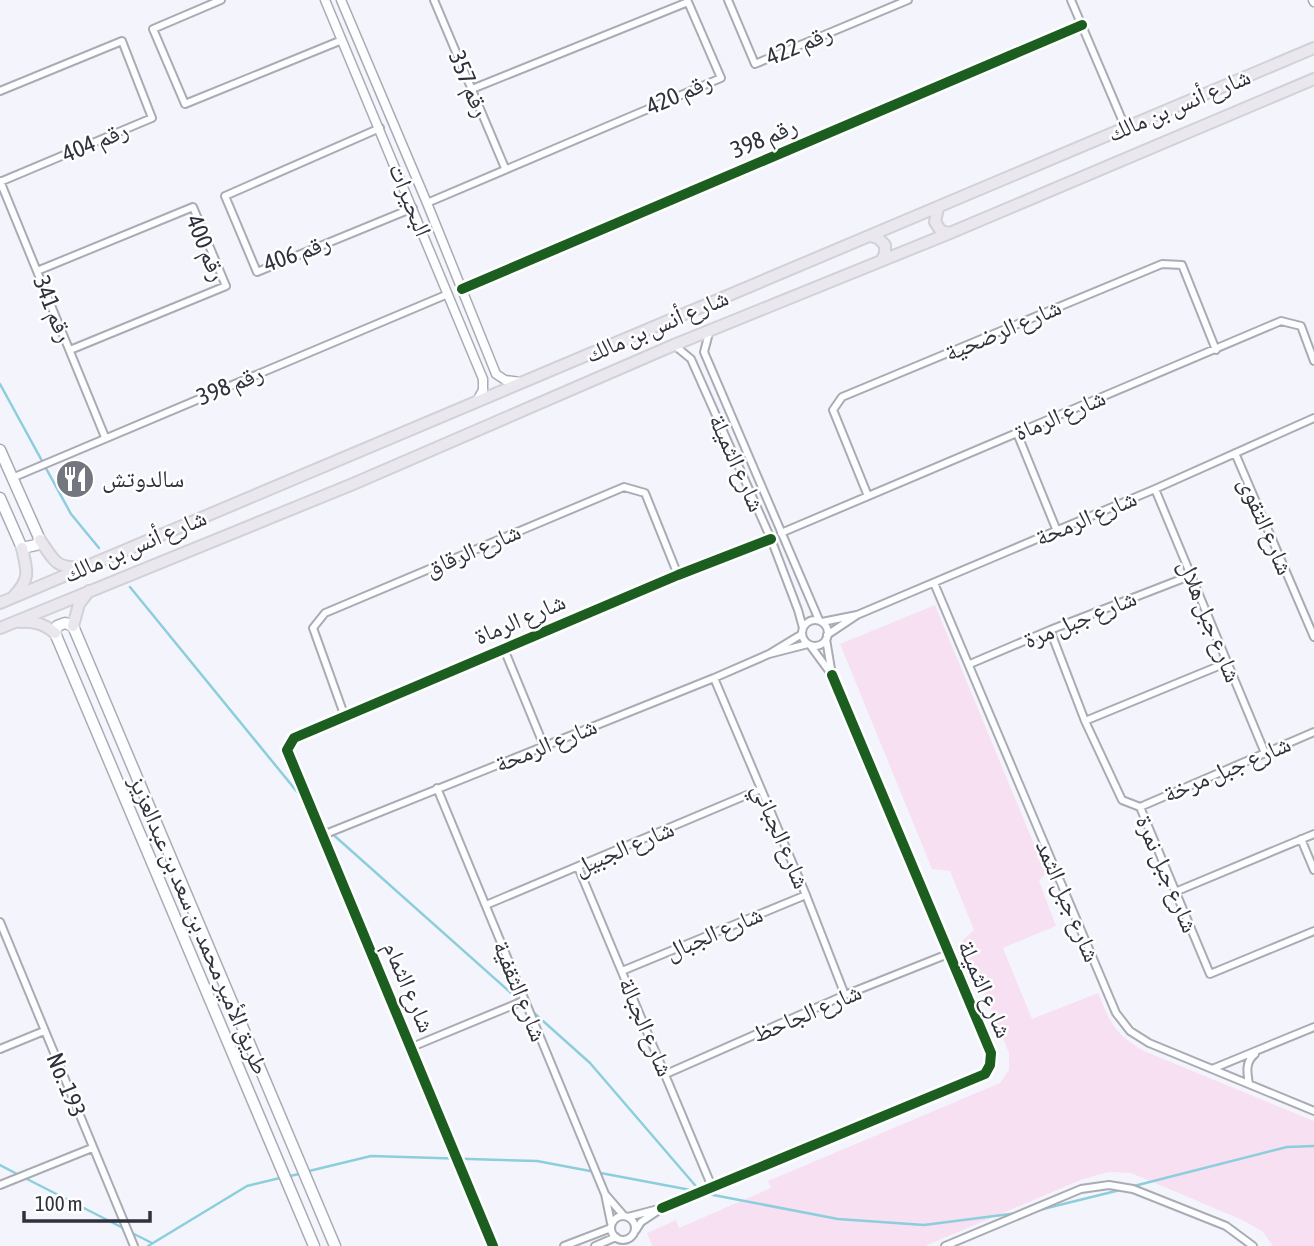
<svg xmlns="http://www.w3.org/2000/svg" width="1314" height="1246" viewBox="0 0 1314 1246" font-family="'Asap Condensed','Noto Naskh Arabic',sans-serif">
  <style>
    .green { fill: #f7e0f2 }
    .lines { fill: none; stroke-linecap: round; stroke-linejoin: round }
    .stream { stroke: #8ccedc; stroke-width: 2.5 }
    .minor-casing { stroke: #aaabb3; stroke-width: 10 }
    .tertiary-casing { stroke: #aaabb3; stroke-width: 11 }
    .secondary-casing { stroke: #aaabb3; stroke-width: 13 }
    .primary-casing { stroke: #d1d2d7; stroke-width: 14 }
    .minor { stroke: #fdfeff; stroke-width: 6 }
    .tertiary { stroke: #fdfeff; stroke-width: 8 }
    .secondary { stroke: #fdfeff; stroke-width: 10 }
    .primary { stroke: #ebe7ef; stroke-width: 10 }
    .cycleway-casing { stroke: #fff; stroke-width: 15 }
    .cycleway { stroke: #1b5e20; stroke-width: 10 }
    .labels { text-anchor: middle; stroke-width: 5; stroke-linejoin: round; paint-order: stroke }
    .street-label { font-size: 24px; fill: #2f313c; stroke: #fff }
    .poi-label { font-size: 24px; fill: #2f313c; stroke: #fff; text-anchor: start }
  </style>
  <rect width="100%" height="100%" fill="#f4f5fc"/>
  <path class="green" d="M935 605 1046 873 1039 881 1056 926 1003 948 1032 1019 1098 993C1111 1024 1114 1033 1144 1051L1314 1121V1246H1273L1262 1231 1240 1219 1131 1173 1109 1172 1083 1179 925 1246H652L647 1233 676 1220 679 1228 771 1188 768 1181 1000 1083 1009 1070V1053L962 941 974 930 950 871 932 869 840 644Z"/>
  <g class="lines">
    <path class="stream" d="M0 384 71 514 99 548
      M130 587 307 804
      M318 817 328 830 520 1001
      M533 1012 590 1063 700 1191
      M0 1165 19 1175
      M309 1171 371 1156 537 1161 696 1191
      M290 1176 299 1174
      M25 1178 125 1229
      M1134 1186 1287 1147 1314 1146
      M703 1193 838 1219 924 1225 1018 1213
      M1035 1211 1120 1190
      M130 1232 152 1243
      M148 1246 247 1186 280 1178"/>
    <defs>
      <path id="minor" d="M221 0 153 29 185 104 342 40
        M434 0 505 168
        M728 0 755 64 908 0
        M1071 0 1126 129
        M0 91 122 41 152 118 0 182
        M380 128 225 196 257 272 413 208
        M0 181 105 437
        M427 203 721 78 688 2 472 89
        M37 271 193 207 226 286 70 350
        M462 289 1082 25
        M709 333 704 352 819 620
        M674 345 691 359 771 539 798 610 803 628
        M1017 433 1057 531
        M1235 453 1314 637
        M12 478 448 294
        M1155 489 1265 753
        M868 496 833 410 842 397 1162 264 1182 265 1216 350
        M781 533 1281 321 1301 326 1314 361
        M934 583 1116 1013 1130 1031 1149 1043 1314 1111
        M857 615 1155 489 1314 418
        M802 633a13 13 0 1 1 26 0a13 13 0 1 1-26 0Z
        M822 622 857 615 827 635
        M1050 630 1085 721 1122 800 1140 807 1210 974 1314 931
        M802 634 769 654 808 644
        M810 645 832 675 826 639
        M504 649 544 746
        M970 664 1050 630 1192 575
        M714 678 806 895 845 995
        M345 717 313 628 325 613 624 487 645 493 678 575
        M1085 721 1226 663
        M437 788 605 1194
        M1140 807 1314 732
        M323 835 714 678 769 654
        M1301 839 1314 870
        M578 867 712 1187
        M1175 892 1314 834
        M486 905 761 789
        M0 922 134 1246
        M622 971 806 895
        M412 1047 523 1001
        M0 1049 44 1031
        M1212 1069 1314 1027
        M666 1074 845 995 948 954
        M1249 1084C1247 1072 1245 1062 1255 1054
        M0 1185 92 1148
        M662 1208 985 1074 990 1065 991 1053 832 675
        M611 1228a12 12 0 1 1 24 0a12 12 0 1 1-24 0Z
        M628 1217 662 1208 641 1222 636 1230
        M611 1223 605 1194 624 1216
        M493 1246 287 750 294 738 678 575 771 539
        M564 1246 611 1228
        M595 1246 616 1237
        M945 1246 1081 1189 1109 1185 1133 1189 1226 1226 1253 1246"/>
      <path id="tertiary" d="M325 0 483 379V390L477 401
        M341 0 427 203 496 374 505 380 520 382
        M1313 0 1314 2"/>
      <path id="secondary" d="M0 450 40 540 36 545 22 548 0 498
        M314 1246 55 633 57 626 65 623 73 626 335 1246"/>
      <path id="primary" d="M938 208 935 222 941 231 950 233
        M870 236 878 238 885 245V254L881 261
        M40 540C53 558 55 569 79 567
        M14 596C31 578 27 571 22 548
        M0 603 1314 48
        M20 622C35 621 44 624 55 633
        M73 626 79 604 89 591
        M0 628 353 484 674 345 950 233 1314 79"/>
    </defs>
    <use href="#minor" class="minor-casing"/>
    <use href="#tertiary" class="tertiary-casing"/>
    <use href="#secondary" class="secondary-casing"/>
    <use href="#primary" class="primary-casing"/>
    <use href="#minor" class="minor"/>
    <use href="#tertiary" class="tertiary"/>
    <use href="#secondary" class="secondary"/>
    <use href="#primary" class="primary"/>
    <defs>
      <path id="cycleway" d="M462 289 1082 25
        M662 1208 985 1074 990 1065 991 1053 832 675
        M493 1246 287 750 294 738 678 575 771 539"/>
    </defs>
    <use href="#cycleway" class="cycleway-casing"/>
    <use href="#cycleway" class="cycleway"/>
  </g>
  <defs>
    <symbol id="restaurant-disc" viewBox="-11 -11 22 22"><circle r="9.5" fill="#74767f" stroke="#fff"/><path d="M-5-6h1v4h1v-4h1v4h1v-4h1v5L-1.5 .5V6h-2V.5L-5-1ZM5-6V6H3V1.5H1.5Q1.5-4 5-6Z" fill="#fff"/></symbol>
  </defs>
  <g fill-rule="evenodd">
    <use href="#restaurant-disc" x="53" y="457" width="44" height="44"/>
  </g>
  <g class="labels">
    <g class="street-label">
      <text transform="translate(799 45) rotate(-23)" y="8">رقم 422</text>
      <text transform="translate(469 84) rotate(67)" y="8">رقم 357</text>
      <text transform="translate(679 94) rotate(-24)" y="8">رقم 420</text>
      <text transform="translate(1179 105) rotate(-23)" y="8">شارع أنس بن مالك</text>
      <text transform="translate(764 138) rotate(-23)" y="8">رقم 398</text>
      <text transform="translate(95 142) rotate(-23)" y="8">رقم 404</text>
      <text transform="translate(410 200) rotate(68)" y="8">البحيرات</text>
      <text transform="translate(206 248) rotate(68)" y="8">رقم 400</text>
      <text transform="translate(297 253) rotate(-20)" y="8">رقم 406</text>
      <text transform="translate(53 309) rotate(68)" y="8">رقم 341</text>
      <text transform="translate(657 326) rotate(-23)" y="8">شارع أنس بن مالك</text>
      <text transform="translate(1003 330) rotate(-23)" y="8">شارع الرضحية</text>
      <text transform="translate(230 385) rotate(-23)" y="8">رقم 398</text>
      <text transform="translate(1060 415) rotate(-23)" y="8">شارع الرماة</text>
      <text transform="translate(737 463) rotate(66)" y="8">شارع الثميلة</text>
      <text transform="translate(1086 518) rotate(-23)" y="8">شارع الرمحة</text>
      <text transform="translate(1266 526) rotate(67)" y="8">شارع التقوى</text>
      <text transform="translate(135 546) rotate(-23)" y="8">شارع أنس بن مالك</text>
      <text transform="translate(473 550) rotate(-23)" y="8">شارع الرقاق</text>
      <text transform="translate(520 619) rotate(-23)" y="8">شارع الرماة</text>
      <text transform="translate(1080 619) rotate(-22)" y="8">شارع جبل مرة</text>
      <text transform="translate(1210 621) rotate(68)" y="8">شارع جبل هلال</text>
      <text transform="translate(546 745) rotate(-22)" y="8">شارع الرمحة</text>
      <text transform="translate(1227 769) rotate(-23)" y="8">شارع جبل مرخة</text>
      <text transform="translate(781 836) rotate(67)" y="8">شارع الجباني</text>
      <text transform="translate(624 848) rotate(-23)" y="8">شارع الجبيل</text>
      <text transform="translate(1167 874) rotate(67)" y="8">شارع جبل نمرة</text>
      <text transform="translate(1068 901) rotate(67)" y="8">شارع جبل الثمد</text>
      <text transform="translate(199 925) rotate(67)" y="8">طريق الأمير محمد بن سعد بن عبدالعزيز</text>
      <text transform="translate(714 933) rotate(-23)" y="8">شارع الجبال</text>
      <text transform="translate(409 987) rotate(67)" y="8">شارع الثمام</text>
      <text transform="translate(985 989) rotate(67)" y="8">شارع الثميلة</text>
      <text transform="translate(520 991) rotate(68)" y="8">شارع الثقفية</text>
      <text transform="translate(807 1013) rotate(-23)" y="8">شارع الجاحظ</text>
      <text transform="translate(646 1027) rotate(67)" y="8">شارع الجبالة</text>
      <text transform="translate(66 1085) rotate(68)" y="8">No. 193</text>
    </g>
    <g class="poi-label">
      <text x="102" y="487">سالدوتش</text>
    </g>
  </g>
  <path d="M24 1211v10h126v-10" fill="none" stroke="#2f313c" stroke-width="3.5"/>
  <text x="35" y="1211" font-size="21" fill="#2f313c" stroke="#ffffff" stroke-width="5" paint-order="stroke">100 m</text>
</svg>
